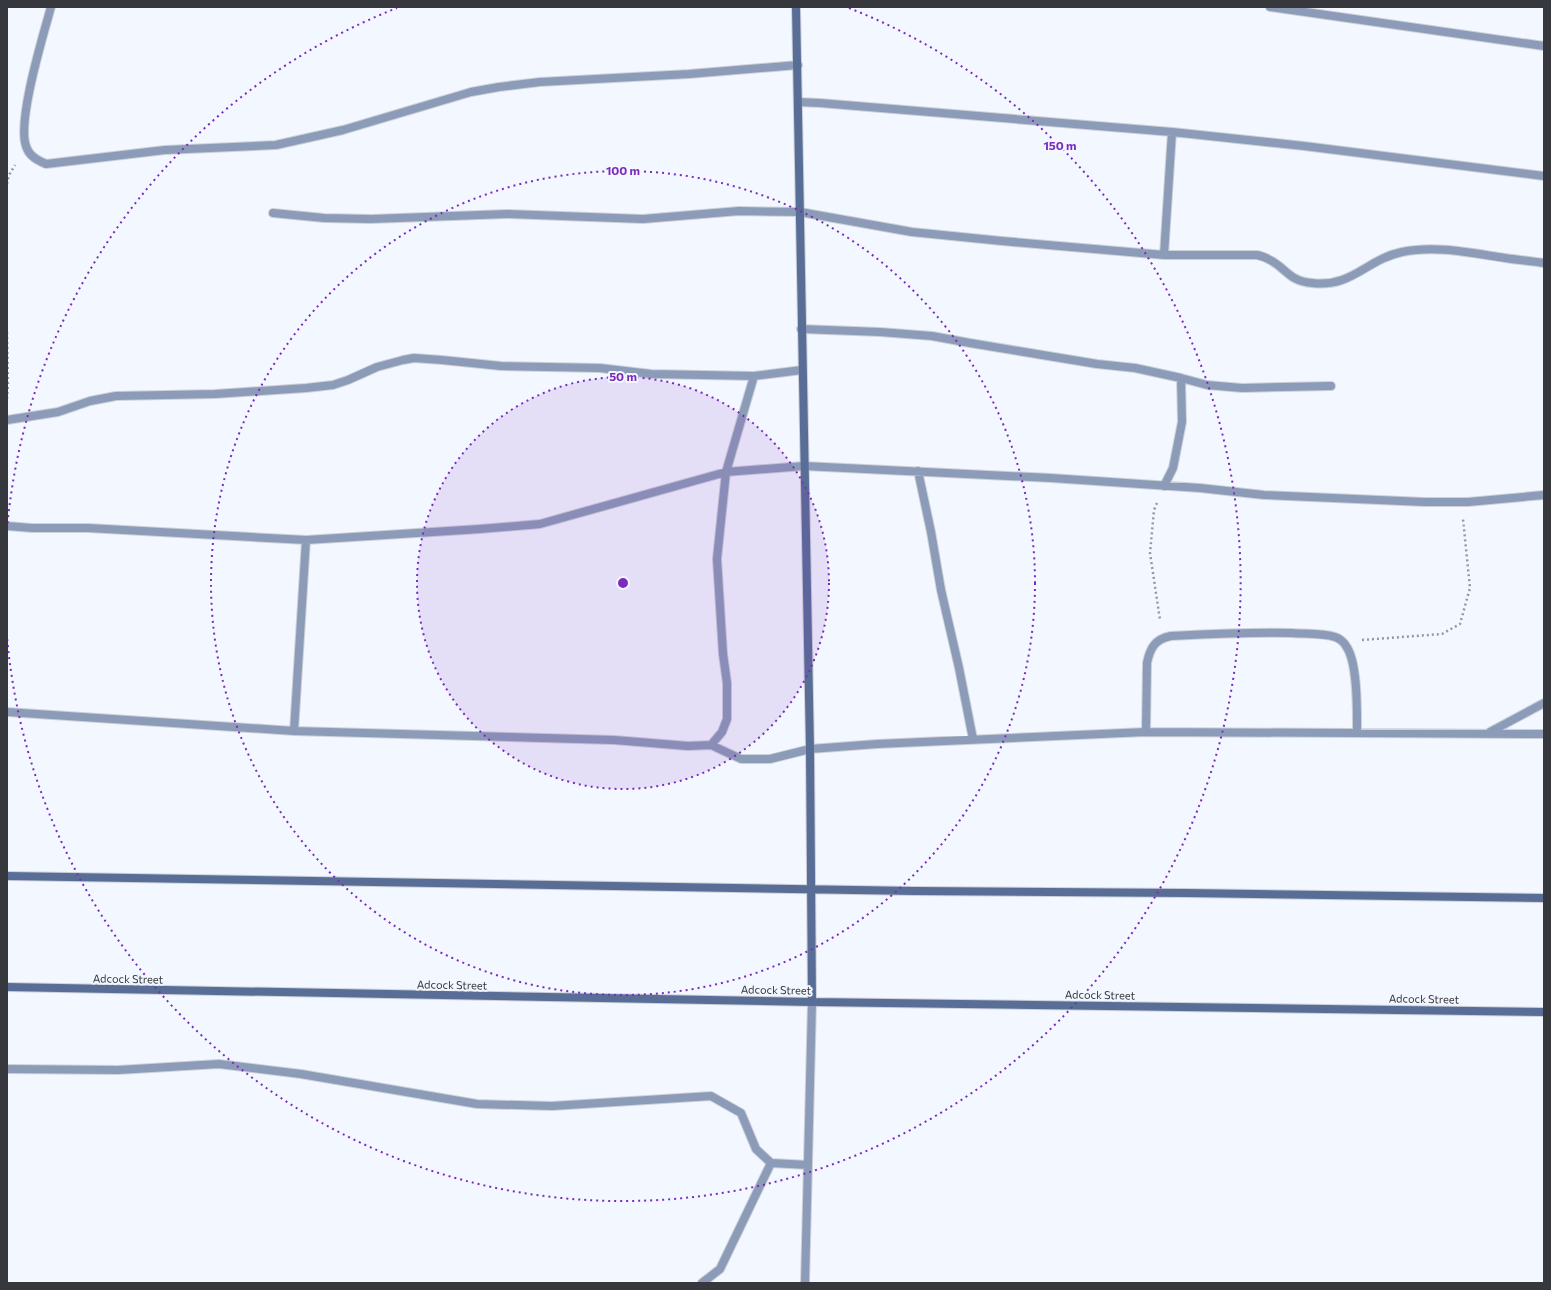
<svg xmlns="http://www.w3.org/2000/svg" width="1551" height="1290" viewBox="0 0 1551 1290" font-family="Commissioner,sans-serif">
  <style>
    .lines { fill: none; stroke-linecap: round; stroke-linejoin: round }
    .street-casing { stroke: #cdd1d8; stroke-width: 10 }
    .secondary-casing { stroke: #cdd1d8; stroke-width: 10 }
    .path { stroke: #95989e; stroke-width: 2.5; stroke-dasharray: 2 3; stroke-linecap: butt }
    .street { stroke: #8c9bb7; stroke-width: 8 }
    .secondary { stroke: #596e96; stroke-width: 8 }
    .ring { fill: none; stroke: #7b2cbf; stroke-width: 2; stroke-dasharray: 2 4 }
    .labels { text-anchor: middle; stroke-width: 4; stroke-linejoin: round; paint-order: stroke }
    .street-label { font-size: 11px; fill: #36383d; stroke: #f3f7ff }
    .centre { fill: #7b2cbf; stroke: #f3f7ff; stroke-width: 2 }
    .ring-label { font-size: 12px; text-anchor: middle; font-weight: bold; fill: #7b2cbf; stroke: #f3f7ff; stroke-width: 4; stroke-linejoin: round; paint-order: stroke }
  </style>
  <rect width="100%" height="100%" fill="#f3f7ff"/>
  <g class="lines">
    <defs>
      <path id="street" d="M51 7C43 36 17 121 26 146 29 156 37 160 46 164L165 150 276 145 343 130 471 92 499 87 540 82 689 74 798 65
        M1270 7 1544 46
        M798 102 820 103 1172 132 1304 146 1544 176
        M273 213 324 218 371 219 507 214 643 219 739 211 800 212 912 232 1002 241 1164 255H1257C1261 256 1265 257 1268 259 1287 268 1288 281 1312 283 1352 288 1367 259 1402 252 1436 245 1471 253 1505 258 1518 260 1531 261 1544 263
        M1164 255 1172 132
        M801 329 880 332 932 336 970 343 1097 364 1135 368 1181 378 1207 385 1242 388 1331 386
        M7 420 58 412 90 401 116 396 215 394 306 388 333 385 348 380 377 367 403 360 414 358 442 360 501 366 600 368 651 374 754 376 802 370
        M918 471 931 532 941 590 959 668 973 739
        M1164 486 1173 468 1182 422 1181 378
        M7 526 32 528H88L306 540 480 529 540 524 726 472 804 466 1051 478 1200 488 1264 495 1425 502H1468L1544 495
        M7 712 294 731 614 740 688 746 711 745 722 732 727 719V683L723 654 717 559 726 472 754 376
        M294 731 306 540
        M1146 732 1147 663C1150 648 1155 639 1171 636 1211 634 1252 632 1292 633 1304 634 1323 633 1335 637 1339 638 1344 642 1346 646 1358 662 1357 712 1357 732
        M1490 732 1544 703
        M711 745 741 759H770L810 749 877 744 1146 732 1544 734
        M7 1069 118 1070 219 1064 301 1074 477 1104 552 1106 711 1096 741 1113 756 1149 771 1163
        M702 1283 720 1269 771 1163 808 1165
        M805 1283 812 1002"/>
      <path id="secondary" d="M796 7 810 749 812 1002
        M7 876 915 891 1186 893 1544 898
        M7 987 812 1002 1544 1012"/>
    </defs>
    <use href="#street" class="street-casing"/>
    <use href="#secondary" class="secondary-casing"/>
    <path class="path" d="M7 184 9 175 15 165
      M7 332 8 383 7 399
      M1157 503 1154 510 1150 553 1160 620
      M1362 640 1442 634 1460 624 1470 588 1463 519"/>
    <use href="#street" class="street"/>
    <use href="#secondary" class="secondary"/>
  </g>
  <circle cx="623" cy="583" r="206" fill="#7b2cbf" fill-opacity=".12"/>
  <g class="ring">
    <circle cx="623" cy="583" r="206"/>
    <circle cx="623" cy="583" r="412"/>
    <path d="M7 529A618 618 0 0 1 397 8M849 8A618 618 0 1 1 7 637"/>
  </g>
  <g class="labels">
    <g class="street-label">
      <text transform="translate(128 979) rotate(1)" y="4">Adcock Street</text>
      <text transform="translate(452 985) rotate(1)" y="4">Adcock Street</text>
      <text transform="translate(776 990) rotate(1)" y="4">Adcock Street</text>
      <text transform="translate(1100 995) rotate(1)" y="4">Adcock Street</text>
      <text transform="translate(1424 999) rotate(1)" y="4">Adcock Street</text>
    </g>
  </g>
  <circle cx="623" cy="583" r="6" class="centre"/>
  <g class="ring-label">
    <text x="1060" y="150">150 m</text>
    <text x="623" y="175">100 m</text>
    <text x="623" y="381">50 m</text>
  </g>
  <rect width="1551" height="1290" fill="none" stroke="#36383d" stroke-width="16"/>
</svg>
